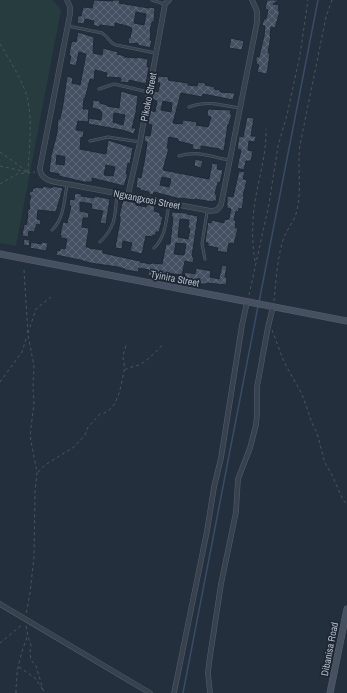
<svg xmlns="http://www.w3.org/2000/svg" width="347" height="693" viewBox="0 0 347 693" font-family="'Archivo Narrow',sans-serif">
  <style>
    .park { fill: #263c3f }
    .lines { fill: none; stroke-linecap: round; stroke-linejoin: round }
    .stream { stroke: #394c67; stroke-width: 1.5 }
    .building { fill: url(#building-cross-hatch); stroke: #1f2835; fill-rule: evenodd }
    .lane-casing { stroke: #565f6c; stroke-width: 3 }
    .street-casing { stroke: #565f6c; stroke-width: 5.5 }
    .secondary-casing { stroke: #565f6c; stroke-width: 7 }
    .path { stroke: #44595c; stroke-width: 1; stroke-dasharray: 3 3; stroke-linecap: butt }
    .lane { stroke: #38414e; stroke-width: 2 }
    .street { stroke: #38414e; stroke-width: 4.5 }
    .secondary { stroke: #465061; stroke-width: 6 }
    .labels { text-anchor: middle; stroke-width: 3.5; stroke-linejoin: round; paint-order: stroke }
    .street-label { font-size: 10px; fill: #b4bcc9; stroke: #1d2633 }
  </style>
  <defs>
    <pattern id="building-cross-hatch" width="8" height="8" patternUnits="userSpaceOnUse"><rect width="8" height="8" fill="#455162"/><path d="M0 0l8 8M0 8l8-8" fill="none" stroke="#5d6877"/></pattern>
  </defs>
  <rect width="100%" height="100%" fill="#242f3e"/>
  <path class="park" d="M0 0H53L61 10 16 246 0 243Z"/>
  <g class="lines">
    <path class="stream" d="M259 302 318 0
      M183 693 258 306"/>
  </g>
  <path class="building" d="M94 0 113 1V0H120L119 3 149 8V7L155 8 154 22H152L150 31H151L150 40 152 41 150 48 138 45V43L129 44 128 38H130L132 28 127 26 115 23V27L100 25 99 27 93 25 94 21 85 19 84 24 77 23 78 16H81L83 7 92 8ZM136 12 146 14 144 25 134 23Z
    M267 0H279L273 4 279 5 278 11H280L275 28 271 27 270 36H271L268 53H270L267 74 257 72 259 65 256 64 257 62H256V57H259L264 36 265 26 262 25 264 19H266L268 10 265 9Z
    M78 32 94 37 93 53 102 55 103 48 118 52 117 54 125 56 124 57 137 58V57L148 59 147 67H149L146 84 129 80V83L120 82 121 78 106 77 107 73 95 70 94 80 90 79 85 99 84 98 83 109H89L88 122 78 121 76 130 84 131 83 138 81 137 80 149 106 154 108 140 133 148 130 164 128 163 126 174H128L124 186 92 178V182H84L59 176V174L49 172 51 156 57 133 58 119H60L63 104 67 76 73 78 72 83 80 85 86 54 79 52 76 66 69 64 71 56 69 55 71 44 72 41 76 42ZM57 155 65 157 64 165 56 164ZM106 165 115 167 113 176 104 175Z
    M231 38 244 41 242 50 229 48Z
    M158 76 169 77 168 80 188 83V85L197 86 198 82 205 83V85L215 87 214 89 220 90V92L235 93 233 100 203 94 202 97 181 93 173 123 182 124 183 120 191 121 197 122 196 125 208 127 211 117 207 116 208 109 231 110 230 114H232L229 124H228L224 151 220 150V149L201 146V150L192 149 193 145 178 141V139L169 137 167 148H169L163 170 209 179 212 163 218 164 217 169 223 170 220 183 218 182 215 194 217 195 216 201H213V202L195 199V200L180 198V199L154 192 153 195 149 194V192L140 190V188H136L137 179 138 177 141 178 145 157 147 142 144 141 145 135 150 136 152 125 148 124 150 110 155 112 157 101 152 99 153 91 158 92 160 83H157ZM163 101 172 103 171 112 161 110ZM162 177 171 179 169 187 160 185Z
    M121 91 138 96 136 112 132 128H136L134 134 122 130 88 124 89 118 101 120 102 112H100V110L92 108 93 100 100 101V103L107 105V106L119 108ZM114 113 125 115 123 125 113 122Z
    M247 117 254 118 251 136H256L255 142 249 141 248 150 253 151 251 161H246L244 170 237 168 241 150 237 149 239 136 243 137Z
    M195 159 203 161 201 168 194 166Z
    M239 171 245 172 243 179 247 180 243 196 244 197 242 209 239 208 238 212 236 211 234 220 236 221 235 228H238L234 244 229 243 227 253 217 251 218 248 208 246V243L205 242 208 222 211 223 212 220 224 223V220L229 219 231 209 227 208V196L233 197Z
    M43 186 52 188 53 186 63 188 56 212 38 210 37 219 41 220 40 225 37 224 34 232 29 231 28 237 22 236 24 224 26 225 27 222 28 209H30L29 203 31 196 29 195 30 191 32 192 33 188H36V187L43 188Z
    M75 193 82 194 81 196 94 198 95 196 110 199 106 224 100 223 103 211 91 209 92 204 80 202V211L89 213 88 218H83L82 227 89 228 86 247H88L89 248 103 250V253L140 261V262L151 264 152 263 162 264 166 244H170L173 217H171L172 212 187 213V214L198 216 192 256 194 258 193 263 185 261 182 275 165 273 164 276 156 274V277L148 275 149 270 139 268 138 272 132 271 125 270V269L118 267 90 263 80 260 56 255 57 250 60 251V248L65 249 67 239 61 238V235H60L63 222 67 223 71 206H69L70 199 74 200ZM180 219 189 220 188 228 190 229 188 239 178 237ZM176 243 186 244 184 255 174 254Z
    M123 200 136 203V205L146 207 148 204 152 205 155 207 154 211 160 213V216L163 217 159 232H156V235H153V237L146 236 142 254 130 251 132 243 123 241 122 249 115 248 120 221V216H119Z
    M24 239 30 240 29 246 23 245Z
    M31 242 41 244 42 242 48 243 46 251 30 248Z
    M222 265 227 266 225 277 227 279 226 285 207 283V284H199L193 283 194 280 184 278 185 272 195 274 196 268 211 271 210 277 219 279Z"/>
  <g class="lines">
    <defs>
      <path id="lane" d="M152 0 164 4
        M68 26 102 33C109 37 109 43 116 45L155 53
        M99 89 114 84 148 92
        M189 107C207 100 221 105 239 108
        M90 141 108 137 140 142
        M179 156C196 150 212 157 229 160
        M52 230C64 219 64 201 67 185
        M100 242C116 227 115 215 117 194
        M154 248C166 237 166 220 169 204
        M205 259 202 244 207 212"/>
      <path id="street" d="M67 0 70 7V14L40 168C40 182 56 182 67 184L211 211 217 210 221 205 257 22V11L252 0
        M128 195 140 142 165 4 169 0
        M0 604 150 693
        M174 693 207 531 214 487 221 458 242 325 247 302
        M210 693 208 673 209 663 221 584 236 512 238 479 250 448 256 425 257 414V387L268 327 273 307"/>
      <path id="secondary" d="M0 254 347 321
        M330 693 347 609"/>
    </defs>
    <use href="#lane" class="lane-casing"/>
    <use href="#street" class="street-casing"/>
    <use href="#secondary" class="secondary-casing"/>
    <path class="path" d="M0 44C10 61 22 79 27 97 33 119 29 149 28 172
      M0 152 28 172
      M0 166 27 172
      M0 184 17 174 35 172
      M255 261C253 248 252 235 253 221 254 190 267 160 266 129
      M24 270 28 335 34 366 33 387 34 403 30 436 37 472 35 492 34 557 30 593 26 615
      M249 295 269 204 278 146 287 115 300 55 308 0
      M274 301C276 281 277 260 283 240 286 230 295 221 297 210 302 188 297 167 300 145L326 17 332 0
      M272 330 284 362 302 394 312 423 317 433 325 463 332 475 343 500 347 504
      M28 333 36 309 51 297
      M125 370C130 366 136 367 141 364 149 359 157 351 163 344
      M0 382 22 352 27 336
      M38 472 45 465 74 447 85 435 88 427 100 414C118 412 121 385 124 371 125 367 124 362 123 358 123 354 125 350 126 345
      M26 626 28 637 31 645 30 652 31 660 36 666 44 693
      M0 643 23 624
      M19 667 35 678 43 690
      M16 693V686L17 683C15 672 23 648 27 637"/>
    <use href="#lane" class="lane"/>
    <use href="#street" class="street"/>
    <use href="#secondary" class="secondary"/>
  </g>
  <g class="labels">
    <g class="street-label">
      <text transform="translate(148 97) rotate(-79)" y="4">Pikoko Street</text>
      <text transform="translate(147 199) rotate(11)" y="4">Ngxangxosi Street</text>
      <text transform="translate(175 278) rotate(11)" y="4">Tyinira Street</text>
      <text transform="translate(329 649) rotate(-79)" y="4">Dibanisa Road</text>
    </g>
  </g>
</svg>
